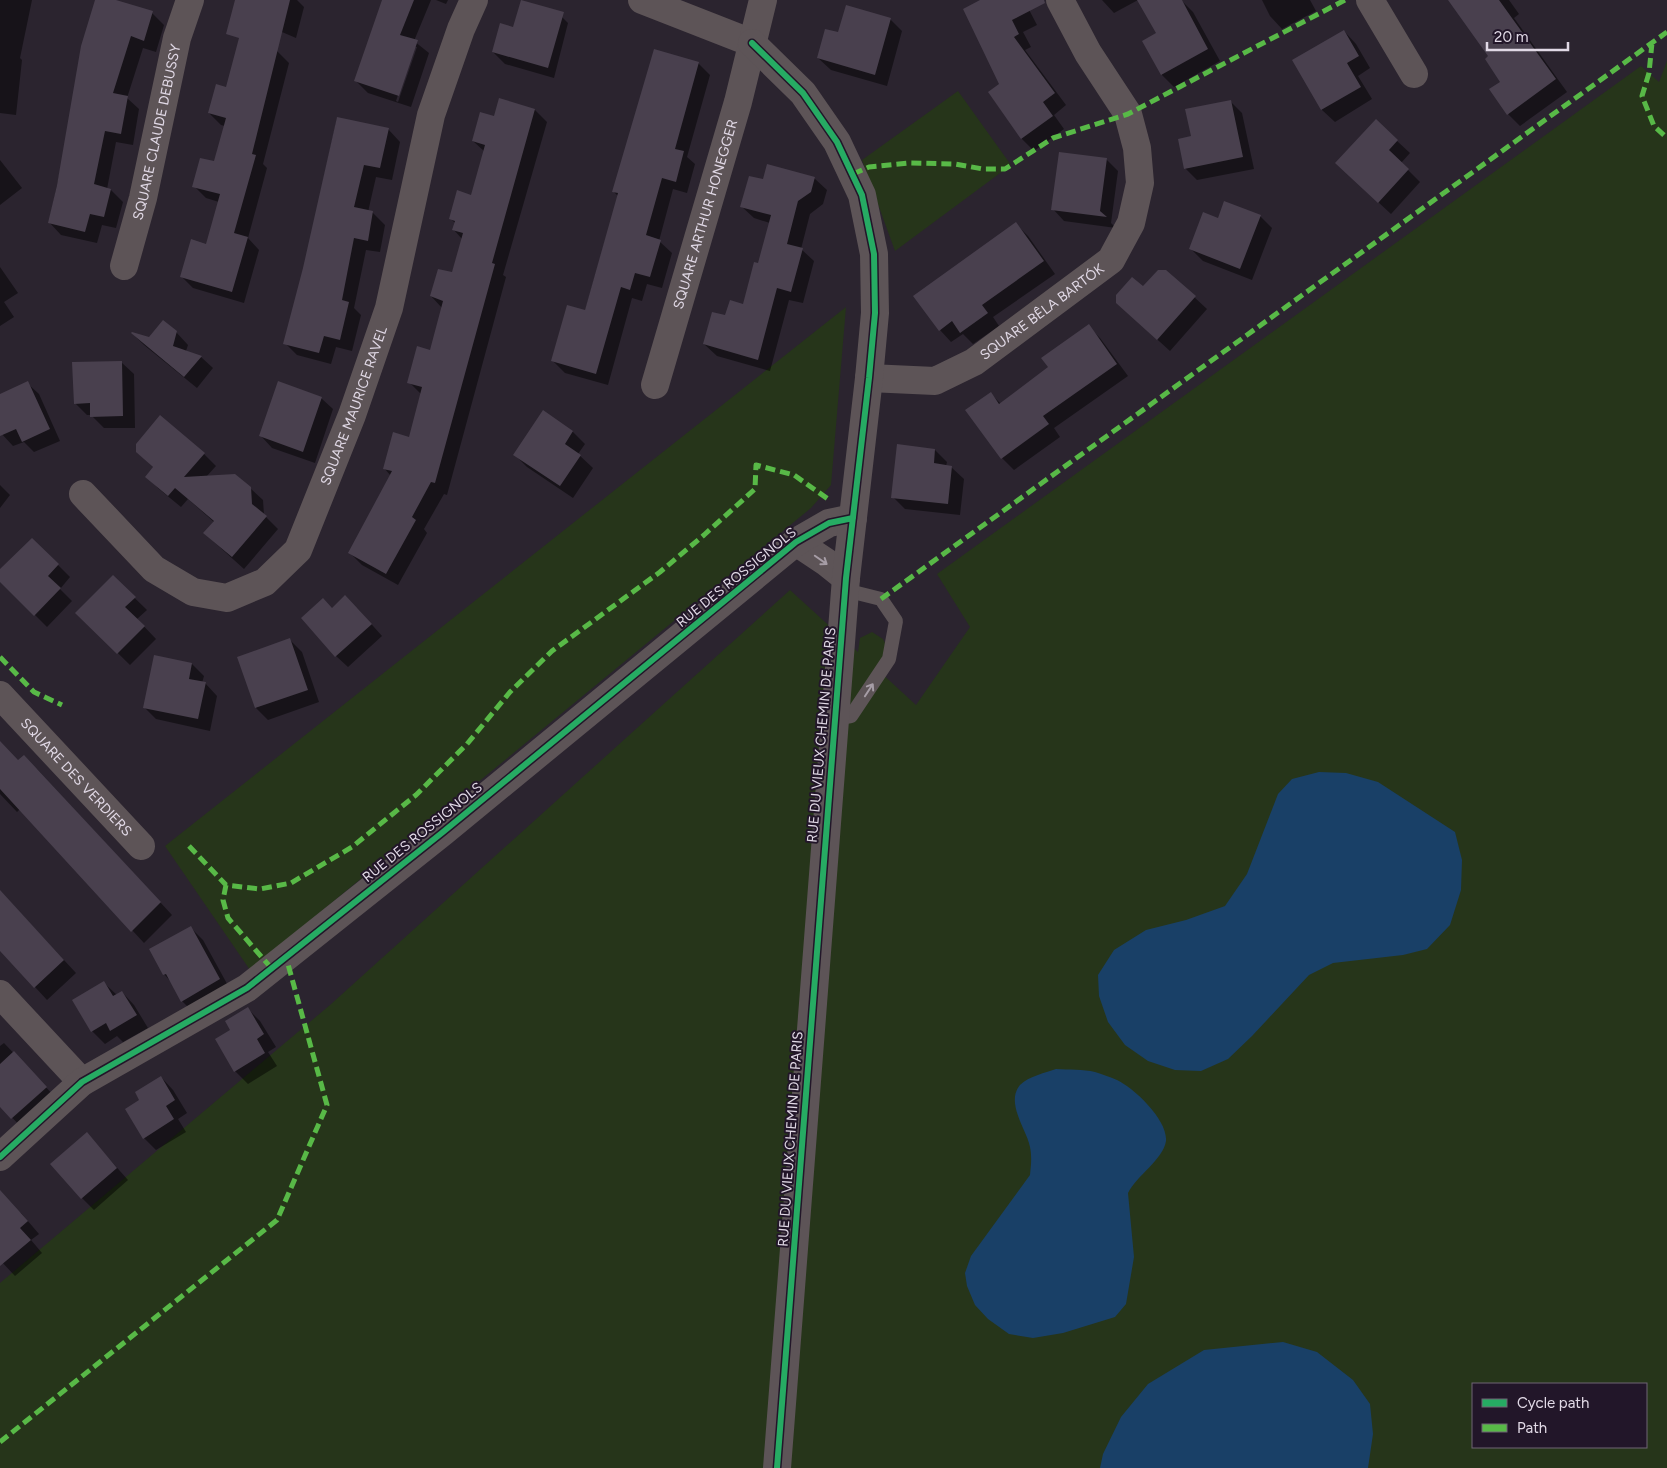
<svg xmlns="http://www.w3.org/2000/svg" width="1667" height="1468" viewBox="0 0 1667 1468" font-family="Figtree,sans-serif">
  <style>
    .green { fill: #26351a; fill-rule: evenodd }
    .water { fill: #194067 }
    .shadow { fill: #0007; fill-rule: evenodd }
    .building { fill: #49404e }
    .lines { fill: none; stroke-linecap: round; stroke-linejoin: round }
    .service { stroke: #5d5457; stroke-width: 14 }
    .minor { stroke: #5d5457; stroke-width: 28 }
    .tertiary { stroke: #5d5457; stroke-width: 28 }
    .quiet { stroke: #58b947; stroke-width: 5; stroke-dasharray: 10 5; stroke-linecap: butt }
    .cycleway-casing { stroke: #221629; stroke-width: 9 }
    .cycleway { stroke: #26ab63; stroke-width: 6 }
    .oneway { stroke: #a69da6 }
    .labels { text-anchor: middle; stroke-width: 4; stroke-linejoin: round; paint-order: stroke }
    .street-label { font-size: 14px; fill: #e1d9e6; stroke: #221629 }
  </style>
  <rect width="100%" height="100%" fill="#2b242f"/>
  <path class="green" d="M1667 61V1468H0V1283L330 1005 790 590 858 652 860 638 872 632 883 639 887 647 878 670 916 705 970 627 937 574 1641 66 1659 82ZM1473 1384H1646V1447H1473Z
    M958 91 1011 165 895 251 862 160Z
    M846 307 831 485 811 508 250 970 165 846Z"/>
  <path class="water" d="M1319 772 1346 773 1378 782 1455 832 1462 860 1461 890 1450 925 1427 949 1403 955 1333 963 1309 975 1252 1036 1228 1059 1201 1071 1175 1070 1148 1061 1125 1045 1108 1022 1099 996 1098 975 1114 950 1146 930 1186 920 1225 906 1247 874 1278 794 1292 779Z
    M1056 1069C1069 1070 1083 1069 1095 1072 1102 1074 1110 1077 1117 1080 1134 1088 1168 1120 1166 1141 1163 1160 1137 1175 1128 1193L1134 1257 1126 1304 1115 1317 1063 1333 1033 1338 1009 1334 988 1319 975 1305 967 1286 965 1273 971 1256 1030 1175C1031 1165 1032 1157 1030 1147 1027 1130 1005 1103 1020 1085 1027 1077 1047 1072 1056 1069Z
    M1283 1342 1317 1352 1353 1380 1370 1404 1373 1434 1368 1468H1100L1103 1454 1121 1417 1148 1384 1204 1350Z"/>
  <path class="shadow" d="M0 0H32L20 58 22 60 16 115 0 113Z
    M97 0H112L152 13 164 25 156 52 143 48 127 98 139 109 133 145 116 142 107 189 111 190 123 202 116 228 102 225 97 243 61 235 49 222Z
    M252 0H297L304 7 296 38 261 23Z
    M388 0H431L414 41 429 53 411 107 368 93 356 81ZM414 47H417L398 102 396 101Z
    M436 0H448L446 4Z
    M983 0H1024L1037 25 1023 32 1031 47 1025 50 1066 105 1054 115 1064 129 1034 151 1022 139 989 93 1000 85Z
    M1102 0H1138L1114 13Z
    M1181 0 1193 12 1220 61 1174 87 1162 75 1144 41 1158 34Z
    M1262 0H1310L1316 11 1282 29 1270 16Z
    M1449 0H1509L1519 14 1514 18 1567 92 1520 126 1508 114 1502 82 1490 57Z
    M556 11 568 23 554 78 505 64 493 52 514 29Z
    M890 19 902 31 887 86 831 70 818 58 839 34Z
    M1344 31 1356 44 1370 68 1358 76 1372 99 1335 122 1322 110 1294 60Z
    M277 51 289 63 263 164 267 168 248 238 259 250 244 303 193 288 181 276 207 245 219 202 206 198 194 186 215 163 225 126 221 125 209 113 227 88Z
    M698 63 710 75 687 157 695 164 687 193 673 189 659 241 672 253 662 288 647 284 642 301 632 298 608 385 565 373 553 361 585 311 618 196 613 191Z
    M1230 101 1242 113 1254 169 1197 180 1185 168 1192 137Z
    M535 110 547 122 503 275 506 277 447 495 444 494 424 529 427 533 398 585 362 565 350 553 391 476 384 468 410 438 421 394 409 382 431 351 442 308 431 296 452 274 462 239 454 230 455 223 451 219 472 196 485 152 473 141 495 118Z
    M337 118 388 129 400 142 392 180 376 177 368 212 373 213 385 225 380 252 366 250 354 308 361 315 352 351 336 347 331 364 297 355 285 343 304 269Z
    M1397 141 1410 153 1401 163 1420 182 1391 214 1349 175Z
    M1106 159 1118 171 1111 223 1116 228 1064 221 1053 209Z
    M0 160 22 188 0 205Z
    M814 178 827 190 823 204 810 214 801 249 814 261 803 303 789 300 770 371 717 356 704 344 726 317 744 305 759 265 770 223 754 218 741 206 763 181Z
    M1260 216 1272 228 1252 280 1203 261 1191 249 1218 220Z
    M1016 224 1028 236 1055 274 993 317 999 326 973 344 963 334 951 342 940 330Z
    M0 267 18 293 4 302 14 317 0 326Z
    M1166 271 1207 309 1170 351 1117 303 1143 288Z
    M1088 326 1100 338 1128 376 1054 428 1060 437 1014 470 1002 458 991 394 1001 404 1049 368Z
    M176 332 188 345 186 351 201 357 213 368 197 388 144 345 132 333 149 339Z
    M121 362 134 374 135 428H104L91 415H87L75 403Z
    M27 383 39 394 60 441 34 452 24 442 13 446 0 432V396Z
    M321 398 333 409 315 463 272 448 261 436Z
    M543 412 573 432 585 444 578 454 593 468 573 498 527 467 515 455Z
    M935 450 947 462 946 466 951 467 964 479 960 515 905 509 893 497Z
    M137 452 204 454 216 466 206 477 250 488 263 500 264 515 278 529 244 569 204 533 214 522 188 499 181 507 159 489 147 477 154 468Z
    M0 485 10 495 0 508Z
    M32 539 70 577 60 589 72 601 47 627 0 580V571Z
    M113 577 147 610 137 619 156 639 130 665 77 613Z
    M357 608 382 636 348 667 336 656 332 609Z
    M290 640 302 652 319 702 268 720 256 708Z
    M192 664 204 676 202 683H205L217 696 210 731 156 719 144 707Z
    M0 755 37 769 172 915 144 943 20 809 17 812 0 794Z
    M0 891 76 973 47 1000 0 949Z
    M191 928 203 940 231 991 194 1013 182 1001 171 982 164 974Z
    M104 983 117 995 122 992 134 1005 148 1028 123 1042 117 1036 105 1044 92 1031Z
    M248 1009 260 1021 276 1047 268 1052 277 1066 248 1084 235 1071 216 1040 232 1030Z
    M4 1043 58 1100 25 1131 0 1105V1046Z
    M161 1077 173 1090 187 1113 178 1119 186 1132 156 1150 144 1138 141 1100Z
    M87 1134 128 1180 94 1210 82 1198Z
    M0 1208 21 1213 39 1234 31 1240 42 1253 15 1276 0 1260Z"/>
  <path class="building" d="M95 0H116L153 11 144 41 131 36 113 93 128 96 121 134 105 131 94 184 111 189 104 217 90 214 85 232 48 223 57 185 81 46Z
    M235 0H290L252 154 256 155 234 233 248 237 232 292 180 277 191 239 206 244 220 194 192 187 200 158 214 161 226 118 208 113 216 84 226 87 239 38 226 34Z
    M382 0H414L400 35 418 40 399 96 354 81Z
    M521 0 564 12 548 68 492 52 500 23 513 27Z
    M980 0H1044L1045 3 1012 20 1019 34 1014 37 1055 93 1043 102 1053 116 1021 139 988 92 999 84 963 9Z
    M1137 0H1182L1208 49 1161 75 1142 41 1156 33Z
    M1448 0H1499L1556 79 1507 115 1489 89 1500 82 1485 59 1488 56Z
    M846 5 891 18 875 75 817 58 825 29 838 32Z
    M1344 30 1359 56 1347 63 1361 87 1321 110 1292 60Z
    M654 49 699 62 675 149 684 151 676 182 662 178 646 235 661 240 650 277 635 273 630 290 621 287 596 374 551 361 567 305 585 310 618 193 612 192Z
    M499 98 535 109 492 263 495 264 435 483 431 482 412 517 416 520 386 574 348 553 392 471 383 469 393 432 409 437 422 387 407 383 417 346 430 350 443 301 430 296 438 269 452 272 463 233 452 230 455 221 449 219 457 190 471 195 485 145 472 141 480 112 494 116Z
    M1231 100 1243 157 1184 169 1178 139 1191 136 1185 109Z
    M337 117 389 128 380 168 364 165 354 207 373 211 368 241 354 238 342 300 349 302 340 340 324 336 319 353 283 344 303 268Z
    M1376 119 1398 140 1389 150 1409 169 1378 203 1335 163Z
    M1059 152 1107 158 1100 211 1107 217 1051 210Z
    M767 164 815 177 811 192 798 201 787 244 803 248 791 292 777 288 758 360 703 344 712 312 725 315 730 300 743 304 754 262 758 263 771 215 740 207 749 176 763 179Z
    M1224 201 1261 215 1240 269 1189 249 1203 212 1218 218Z
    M1016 222 1044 261 982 305 988 313 960 333 952 321 939 331 913 296Z
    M1158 270H1166L1196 296 1157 340 1116 303V295L1132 277 1143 286Z
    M163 320 177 331 173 346 202 356 184 377 131 333 132 332 149 337Z
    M1089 324 1117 364 1043 416 1049 424 1001 459 965 410 991 392 999 404 1048 367 1041 358Z
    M122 361 123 416 90 417V403L74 404 72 362Z
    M28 381 50 429 22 442 16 429 0 436V394Z
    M278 381 322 397 303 452 259 436Z
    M543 410 573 431 565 444 581 455 560 486 513 455Z
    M160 415 205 453 184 477 235 474 251 487 252 504 267 516 232 557 203 533 214 521 175 488 168 496 145 477 153 467 136 452V444Z
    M897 444 935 449 934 463 952 466 948 504 891 498Z
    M32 538 59 564 48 576 61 588 34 616 0 582V569Z
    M113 575 136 597 125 607 145 626 117 654 75 613Z
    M345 595 372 624 335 657 301 618 323 598 332 608Z
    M290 638 308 690 255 708 237 657Z
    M154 655 192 663 189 679 206 682 198 719 143 708Z
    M0 741 18 760 24 755 161 902 131 932 0 789Z
    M0 890 64 960 34 988 0 951Z
    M191 926 220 979 181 1002 166 974 163 975 149 949Z
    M104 981 113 996 122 991 137 1015 110 1031 106 1023 91 1032 72 1000Z
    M248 1007 264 1034 257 1039 265 1053 234 1072 215 1039 230 1030 225 1021Z
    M14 1051 47 1087 11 1119 0 1107V1064Z
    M161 1076 175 1100 166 1106 174 1119 143 1139 125 1109 139 1100 135 1092Z
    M87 1132 117 1168 81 1199 50 1164Z
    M0 1190 28 1221 20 1228 31 1240 0 1266Z"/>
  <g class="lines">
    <path class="service" d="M835 719 851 716 889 659 896 621 881 599 845 590"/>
    <g class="minor">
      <path d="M642 0 752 43"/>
      <path d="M1370 0 1414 74"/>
      <path id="s1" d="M124 266 143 198 177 38 190 0"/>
      <path id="s2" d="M869 378 935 381 974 362 1111 260 1131 223 1140 183 1137 148 1128 114 1088 53 1060 0"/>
      <path id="s3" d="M655 385 738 102 763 0"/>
      <path id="s4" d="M83 494 154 569 193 592 227 598 265 582 298 550 352 415 389 308 431 115 461 29 474 0"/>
      <path d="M796 542 826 562 846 578"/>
      <path id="s5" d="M0 695 141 846"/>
      <path d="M0 994 82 1082"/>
      <path d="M0 1157 82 1082 247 988 443 832 796 542 829 523 853 518"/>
    </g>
    <path class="tertiary" d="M752 43 803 93 837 142 862 195 874 254 875 313 869 378 846 578 777 1468"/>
    <path class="quiet" d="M1652 43 1649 73 1642 96 1654 126 1667 138
      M853 174 869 167 910 163 955 164 983 169H1005L1053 138 1128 114 1345 0
      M881 599 1667 32
      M0 657 34 692 62 705
      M189 846 226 885 260 889 291 883 352 847 416 795 467 744 510 692 552 651 660 572 704 535 755 489 756 465 794 475 828 499
      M226 885 223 900 228 918 272 969
      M0 1442 277 1220 327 1105 286 957"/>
    <defs>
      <path id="cycleway" d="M752 43 803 93 837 142 862 195 874 254 875 313 869 378 846 578 777 1468
        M0 1157 82 1082 247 988 443 832 796 542 829 523 853 518"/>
    </defs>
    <use href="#cycleway" class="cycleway-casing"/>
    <use href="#cycleway" class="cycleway"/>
  </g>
  <defs><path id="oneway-shaft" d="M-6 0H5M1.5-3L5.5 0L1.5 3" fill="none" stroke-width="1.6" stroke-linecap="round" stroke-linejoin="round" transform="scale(1.25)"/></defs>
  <g class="oneway">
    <use href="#oneway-shaft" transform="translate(821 560) rotate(35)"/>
    <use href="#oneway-shaft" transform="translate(869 690) rotate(-57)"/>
  </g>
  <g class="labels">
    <g class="street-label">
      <text dy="5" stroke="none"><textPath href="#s1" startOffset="138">SQUARE CLAUDE DEBUSSY</textPath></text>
      <text dy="5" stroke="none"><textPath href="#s3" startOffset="178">SQUARE ARTHUR HONEGGER</textPath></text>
      <text dy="5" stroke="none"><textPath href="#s2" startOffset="194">SQUARE BÊLA BARTÓK</textPath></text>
      <text dy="5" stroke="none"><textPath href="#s4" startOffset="425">SQUARE MAURICE RAVEL</textPath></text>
      <text transform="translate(736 577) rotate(-39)" y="5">RUE DES ROSSIGNOLS</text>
      <text transform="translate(821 735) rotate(-85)" y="5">RUE DU VIEUX CHEMIN DE PARIS</text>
      <text dy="5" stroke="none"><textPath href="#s5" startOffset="112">SQUARE DES VERDIERS</textPath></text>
      <text transform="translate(422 832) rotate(-39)" y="5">RUE DES ROSSIGNOLS</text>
      <text transform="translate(790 1139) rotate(-86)" y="5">RUE DU VIEUX CHEMIN DE PARIS</text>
    </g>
  </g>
  <rect x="1472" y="1383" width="175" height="65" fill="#221629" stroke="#6e6475"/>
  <rect x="1482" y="1399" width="25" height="8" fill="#26ab63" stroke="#6e6475"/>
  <text x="1517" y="1408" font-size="15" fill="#e1d9e6">Cycle path</text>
  <rect x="1482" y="1424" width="25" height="8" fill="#58b947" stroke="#6e6475"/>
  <text x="1517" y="1433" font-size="15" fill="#e1d9e6">Path</text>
  <path d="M1487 42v8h81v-8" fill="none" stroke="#e1d9e6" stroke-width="2.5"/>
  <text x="1494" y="42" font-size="15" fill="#e1d9e6" stroke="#221629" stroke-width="4" paint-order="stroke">20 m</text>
</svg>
